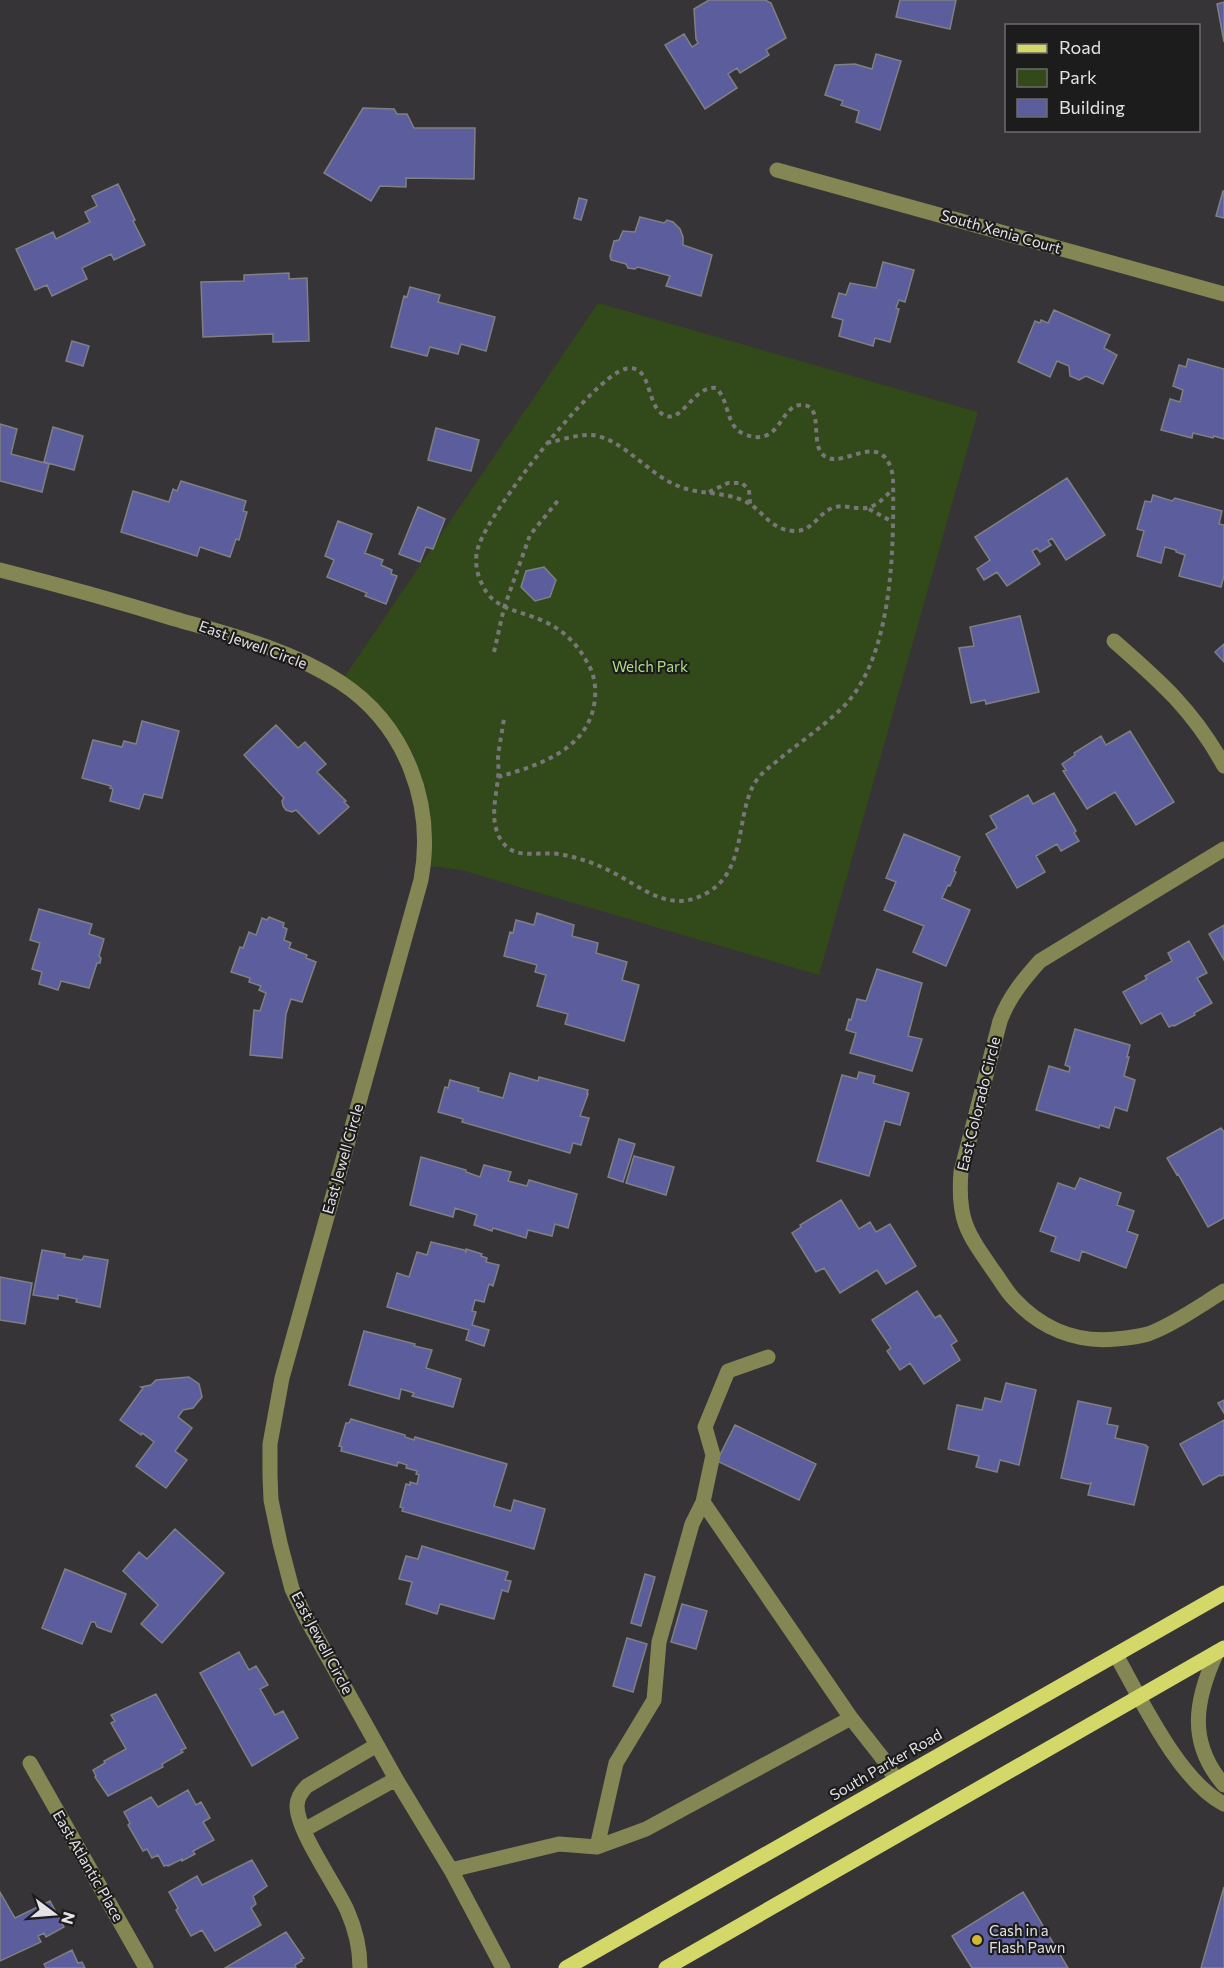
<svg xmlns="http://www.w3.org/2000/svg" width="1224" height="1968" viewBox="0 0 1224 1968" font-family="Commissioner,sans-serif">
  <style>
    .green { fill: #324919 }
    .building { fill: #5b5d9c; stroke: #7f8083; stroke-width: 1.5 }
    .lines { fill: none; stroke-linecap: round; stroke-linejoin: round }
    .path { stroke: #787678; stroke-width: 4; stroke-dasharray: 4.5 4.5; stroke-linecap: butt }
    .minor { stroke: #848754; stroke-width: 15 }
    .major { stroke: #d3d869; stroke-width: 15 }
    .poi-dot { fill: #d4b635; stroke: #1d1c1d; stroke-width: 2 }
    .labels { text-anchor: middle; stroke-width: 4.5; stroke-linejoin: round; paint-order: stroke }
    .street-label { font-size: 15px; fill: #e4e2e4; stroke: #1d1c1d }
    .park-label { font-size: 15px; fill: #afdd83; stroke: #1d1c1d }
    .poi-label { font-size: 15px; fill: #e4e2e4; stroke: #1d1c1d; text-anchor: start }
  </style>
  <rect width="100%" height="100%" fill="#363436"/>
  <path class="green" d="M598 303 978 412 819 975 461 870 423 865 410 765 341 682Z"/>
  <path class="building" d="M709 0H765L771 3 786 38 766 50 769 55 740 73 737 68 728 74 737 88 705 109 665 45 684 34 692 47 698 43 696 39 694 9Z
    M900 0H956L950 29 896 17Z
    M1224 2V42L1217 4Z
    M876 54 901 61 880 130 856 122 859 111 841 105 843 101 825 95 835 65 855 64 872 69Z
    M363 108 394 109 397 114H407L414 128H475L474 179 406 178V187L380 186 371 201 324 173Z
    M118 184 135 220 133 221 145 245 114 260 111 254 82 268 87 279 52 296 47 285 35 290 16 249 53 232 56 239 90 222 85 212 97 206 92 196Z
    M1223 191H1224V218L1216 216Z
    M579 198 587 200 581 220 574 218Z
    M640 217 664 223 667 220 673 222 680 229 683 237V245L712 255 701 296 666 286 670 276 638 267 635 269 628 268 626 264 611 260 610 256 614 241 619 240 623 231 635 232Z
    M883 262 914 270 905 302 899 300 896 308 899 309 890 342 875 338 873 346 839 336 843 320 832 317 839 293 846 295 850 283 876 288Z
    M289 273V279L307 278 309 341 273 342V334L203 337 201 282 244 281V275Z
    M410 287 440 295 438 302 495 317 486 351 461 344 458 354 430 347 427 356 391 347 404 296 407 297Z
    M1054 310 1110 335 1104 348 1117 355 1103 384 1086 376 1079 380 1070 376 1069 366 1057 361 1050 377 1018 362 1035 321 1040 323 1041 320 1048 323Z
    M72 341 89 346 83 366 66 361Z
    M1188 359 1224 369V439L1214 436 1213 438 1193 433 1192 438 1161 430 1170 399 1180 402 1183 390 1173 386 1179 365 1186 367Z
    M0 424 17 429 11 454 49 464 42 492 0 481Z
    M53 427 83 436 74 470 44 462Z
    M436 428 479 440 471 471 428 460Z
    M1067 478 1105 535 1066 560 1052 538 1048 541 1051 545 1040 552 1037 548 1032 551 1040 564 1007 586 997 572 984 580 977 569 990 560 975 537Z
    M181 481 246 501 243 511 247 512 239 540 236 539 230 557 200 547 197 556 121 532 133 491 169 502 173 489 177 491Z
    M1153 495 1172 501 1175 498 1222 511 1219 524 1224 525V576L1221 587 1179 576 1185 555 1176 552V550L1165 547 1161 563 1137 556 1144 531 1137 529 1145 501 1151 502Z
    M418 507 445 519 433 549 426 547 420 562 399 554Z
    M338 521 372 534 365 553 383 560 381 565 392 570 391 574 397 576 386 604 365 596 367 593 327 577 334 560 325 556Z
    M544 567 556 580 550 597 535 601 521 587 526 571Z
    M1020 616 1039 692 986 704 985 700 971 703 959 648 974 646 970 627Z
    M1224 644V662L1215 652Z
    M142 721 179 731 162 798 144 794 139 809 110 801 113 789 110 788 111 786 82 778 93 740 122 747 124 741 136 744Z
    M276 725 298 748 305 742 326 764 317 772 346 801 344 802 349 807 319 834 296 810 292 812 286 810 283 806 282 801 284 798 244 755Z
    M1130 731 1174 802 1136 825 1115 792 1087 809 1063 771 1066 770 1062 764 1075 755 1074 753 1101 736 1106 745Z
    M1054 793 1076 831 1074 833 1079 841 1061 851 1057 844 1036 856 1045 872 1017 888 986 834 997 828 990 816 1028 795 1033 804Z
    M904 834 960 857 954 871 956 872 950 886 948 885 942 898 970 910 946 966 913 952 924 926 884 910 896 882 886 878Z
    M39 909 92 924 89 934 104 939 99 956 101 958 100 963H97L89 988 61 981 58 990 39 984 42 972 32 969 40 943 30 940Z
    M537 913 574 925 572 936 598 943 596 953 627 962 622 980 639 985 624 1041 565 1024 568 1014 537 1006 546 975 535 972 537 965 504 956 510 932 513 933 516 920 534 925Z
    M269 917 284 923 283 927 287 929 284 940 291 943 289 948 307 955 306 958 316 962 302 1002 291 999 286 1014 282 1058 250 1055 254 1010 260 1011 266 993 259 990 261 986 249 982 250 978 231 972 240 947 243 948 249 932 256 935 262 918 267 920Z
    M1224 925V960L1209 934Z
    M1189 941 1207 973 1197 978 1212 1003 1194 1013 1195 1015 1174 1026 1173 1025 1169 1027 1161 1013 1141 1024 1123 992 1147 979 1145 976 1172 961 1168 953Z
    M877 969 922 983 908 1036 922 1039 912 1071 850 1053 856 1033 846 1030 849 1019 851 1020 857 999 866 1001Z
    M1075 1029 1130 1045 1127 1057H1129L1124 1076 1135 1080 1127 1111 1115 1107 1109 1128 1100 1125 1099 1128 1036 1110 1049 1066 1069 1072 1070 1067 1065 1065Z
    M859 1072 875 1076 873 1083 909 1093 900 1125 885 1121 869 1176 817 1161 842 1075 857 1079Z
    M510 1073 538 1081 539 1077 588 1090 587 1094H588L580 1116 589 1118 581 1145 573 1143 570 1153 462 1122 463 1119 438 1112 445 1087 448 1088 450 1080 479 1088 478 1091 503 1098Z
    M1221 1128 1224 1132V1218L1208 1227 1178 1174 1177 1175 1167 1158Z
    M619 1139 635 1144 623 1182 608 1177Z
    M634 1156 674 1167 666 1195 626 1183Z
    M421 1157 466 1170V1172L480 1177 484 1165 511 1172 508 1181 527 1186 529 1180 577 1194 568 1228 555 1224 552 1236 528 1230 526 1238 493 1228 492 1231 474 1225 477 1215 455 1208 453 1217 410 1205Z
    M1080 1178 1121 1193 1117 1205 1134 1211 1127 1231 1138 1235 1126 1268 1082 1251 1079 1261 1051 1251 1056 1237 1040 1231 1058 1183 1075 1189Z
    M841 1200 859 1229 870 1222 876 1232 890 1224 916 1266 886 1284 877 1270 840 1293 824 1268 816 1272 792 1233 801 1227 800 1225Z
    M431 1242 464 1250 466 1252V1249L482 1254 481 1256 487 1258 486 1262 499 1265 493 1286 489 1284 484 1302 475 1300 472 1311 476 1312 472 1325 489 1330 484 1346 466 1340 469 1330 387 1307 397 1273 409 1277 417 1252 427 1255Z
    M42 1250 65 1254 64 1257 82 1260 84 1256 108 1260 100 1307 76 1302 77 1299 58 1295V1299L33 1295Z
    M0 1277 32 1283 25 1324 0 1320Z
    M917 1291 935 1318 940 1315 957 1341 951 1345 960 1360 924 1384 910 1363 900 1370 887 1351 891 1348 872 1320Z
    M364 1331 415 1344 414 1346 432 1350 426 1368 461 1379 453 1407 412 1396 414 1393 401 1389 399 1399 349 1385Z
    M189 1377 199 1384 202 1397 193 1408 183 1410 178 1417 192 1428 175 1451 187 1460 166 1488 136 1466 154 1442 142 1433 141 1435 120 1420 143 1388 141 1387 151 1385 156 1380Z
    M1006 1383 1036 1390 1019 1465 1000 1460 997 1472 976 1467 979 1456 948 1449 957 1405 982 1410 985 1398 1001 1402Z
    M1224 1400V1413L1218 1403Z
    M1078 1401 1111 1408 1107 1424 1118 1426 1115 1438 1146 1445V1446L1148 1447 1134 1505 1088 1495 1091 1483 1088 1484 1061 1478Z
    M351 1419 405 1435V1437L414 1440 415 1437 507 1464 494 1506 511 1511 514 1500 545 1509 534 1549 402 1511 403 1508 400 1507 406 1484 410 1485V1482L417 1484 419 1475 416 1474 417 1471 406 1468 407 1465 398 1462 397 1466 341 1451 342 1447 339 1446 346 1423H349Z
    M1224 1420V1475L1221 1476 1220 1475 1203 1485 1180 1444Z
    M735 1425 816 1464 799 1500 717 1461Z
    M175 1529 224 1573 162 1643 141 1624 158 1605 123 1571 139 1552 147 1559Z
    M422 1546 508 1572 505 1580 511 1581 508 1592 502 1590 494 1619 440 1604 437 1614 406 1604 412 1582 399 1579 406 1556 418 1559Z
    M65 1569 126 1594 111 1632 97 1627 95 1622H91L82 1644 42 1628Z
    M645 1574 655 1577 641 1626 631 1623Z
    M682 1604 707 1611 696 1649 671 1642Z
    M627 1638 647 1644 633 1692 613 1686Z
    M239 1652 249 1670 256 1666 268 1685 260 1689 275 1715 283 1711 298 1738 252 1766 200 1673Z
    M156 1694 186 1748 181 1750 183 1752 162 1764 163 1767 108 1796 95 1777 96 1776 93 1770 105 1763 104 1761 126 1749 111 1723 115 1721 111 1715Z
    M188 1790 196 1805 201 1802 210 1818 203 1822 214 1840 193 1851 195 1854 182 1861V1859L168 1866 167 1865 164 1866 158 1855 152 1858 147 1849 143 1851 128 1825 130 1823 124 1812 151 1797 158 1807Z
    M252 1860 267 1886 253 1896 256 1904 251 1908 261 1925 215 1951 202 1930 191 1936 176 1910 178 1908 169 1892 197 1876 202 1885Z
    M1224 1887V1968H1201Z
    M0 1892 15 1918 50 1901 64 1927 46 1937 44 1933 38 1936 41 1942 0 1961Z
    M1023 1892 1068 1968H972L952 1936Z
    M286 1932 304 1958 301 1959 302 1961 295 1965 296 1968H225Z
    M72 1950 78 1963 82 1962 85 1968H46L44 1964Z"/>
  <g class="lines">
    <path class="path" d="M547 443C561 440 578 434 592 435 622 438 649 475 678 486 699 495 723 491 744 501 763 509 769 530 794 531 814 532 819 510 836 507 844 505 851 508 859 508 874 510 883 499 893 489
      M709 492 728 483H742L749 490 750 504
      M869 509 891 521
      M494 652 504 608 530 535 560 498
      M498 777C536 766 582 752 593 710 597 694 596 676 587 662 576 642 562 629 541 620 519 610 493 610 482 584 476 573 474 557 479 545 490 511 592 378 625 369 653 362 645 406 664 415 682 425 693 385 716 388 730 401 725 426 744 434 780 449 780 406 800 405 827 403 807 447 826 457 846 468 884 427 893 477 894 546 894 660 840 710 822 727 802 741 783 756 773 765 761 772 754 784 736 817 746 868 710 891 671 916 644 888 610 871 594 863 577 857 559 854 538 851 514 861 501 840 489 821 496 798 498 778 499 770 498 762 498 755 500 743 502 731 504 719"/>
    <path class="minor" d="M777 170 1224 294
      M0 570C59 585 117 601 175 619 231 635 291 650 340 682 406 725 435 804 421 880L282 1378 270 1444V1476L271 1500 280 1543 292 1589 306 1618 396 1779 451 1870 503 1968
      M1114 641C1161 682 1194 711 1224 766
      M1224 849 1040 961C1023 980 1009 997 1000 1021L961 1172C957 1221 968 1234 995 1273 1001 1281 1006 1291 1014 1299 1041 1328 1076 1343 1116 1339 1127 1338 1138 1337 1148 1334 1173 1325 1201 1305 1224 1291
      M703 1502 713 1455 705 1427 728 1371 768 1357
      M1217 1652C1195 1700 1187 1742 1224 1785
      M1116 1655C1141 1699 1179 1781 1224 1804
      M30 1763 146 1968
      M304 1830 396 1779
      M597 1847 616 1763 654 1700 659 1642 692 1524 703 1502 851 1718
      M451 1870 559 1844 597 1847 646 1829 851 1718 884 1760 896 1780
      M360 1968C360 1948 355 1928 347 1910 335 1884 297 1831 297 1806 297 1798 301 1792 307 1786L377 1745"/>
    <path class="major" d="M566 1968 1224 1593
      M666 1968 1224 1648"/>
  </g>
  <circle class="poi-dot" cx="977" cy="1940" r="6"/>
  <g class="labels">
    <g class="street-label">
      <text transform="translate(1001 232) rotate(16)" y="5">South Xenia Court</text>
      <text transform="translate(253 645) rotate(20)" y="5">East Jewell Circle</text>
      <text transform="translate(979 1104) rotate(-76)" y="5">East Colorado Circle</text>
      <text transform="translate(343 1159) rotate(-74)" y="5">East Jewell Circle</text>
      <text transform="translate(322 1643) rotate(62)" y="5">East Jewell Circle</text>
      <text transform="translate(886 1765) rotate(-30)" y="5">South Parker Road</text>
      <text transform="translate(88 1866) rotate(60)" y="5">East Atlantic Place</text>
    </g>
    <g class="park-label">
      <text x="650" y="672">Welch Park</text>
    </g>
    <g class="poi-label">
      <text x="989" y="1936">Cash in a<tspan x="989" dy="17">Flash Pawn</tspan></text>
    </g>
  </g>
  <rect x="1005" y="24" width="195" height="108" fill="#1d1c1d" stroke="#6d6b6d" stroke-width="1.5"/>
  <rect x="1017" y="44" width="30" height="9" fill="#d3d869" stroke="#6d6b6d" stroke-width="1.5"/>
  <text x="1059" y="54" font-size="18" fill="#e4e2e4">Road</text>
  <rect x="1017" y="69" width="30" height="18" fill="#324919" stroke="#6d6b6d" stroke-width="1.5"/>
  <text x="1059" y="84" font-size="18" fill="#e4e2e4">Park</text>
  <rect x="1017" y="99" width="30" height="18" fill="#5b5d9c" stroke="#6d6b6d" stroke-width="1.5"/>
  <text x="1059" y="114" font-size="18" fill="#e4e2e4">Building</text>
  <g transform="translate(54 1914) rotate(106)" stroke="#1d1c1d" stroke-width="4.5" paint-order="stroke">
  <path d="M0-4.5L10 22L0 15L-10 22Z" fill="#e4e2e4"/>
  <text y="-9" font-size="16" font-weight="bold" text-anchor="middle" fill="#e4e2e4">N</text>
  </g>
</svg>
